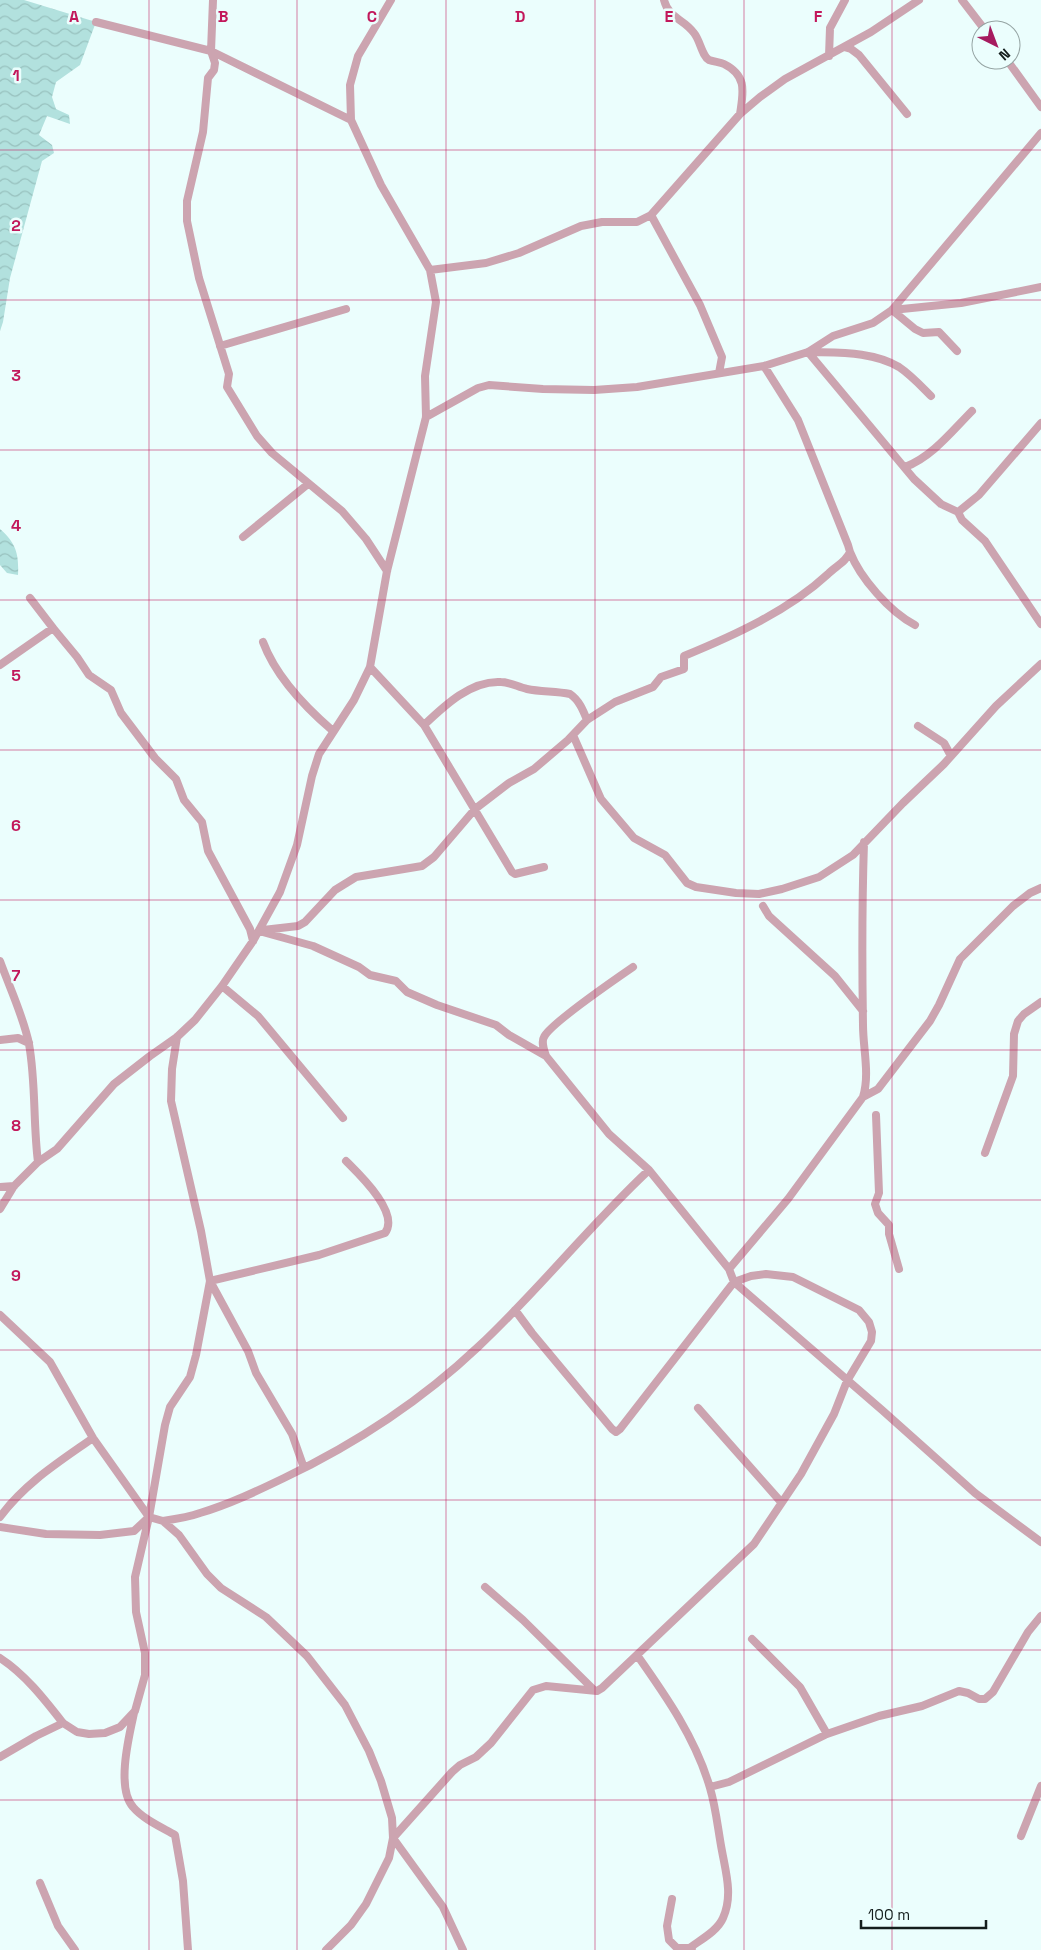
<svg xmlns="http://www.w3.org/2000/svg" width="1041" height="1950" viewBox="0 0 1041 1950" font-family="'Space Grotesk',sans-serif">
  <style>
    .water { fill: url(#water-waves) }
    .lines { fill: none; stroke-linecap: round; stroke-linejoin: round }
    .street { stroke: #cca4b0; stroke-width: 8 }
    .grid { fill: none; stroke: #c2185b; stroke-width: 1; stroke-opacity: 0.55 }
    .grid-label { font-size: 16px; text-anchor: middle; font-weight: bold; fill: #c2185b; stroke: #ebfefd; stroke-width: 5; stroke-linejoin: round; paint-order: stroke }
  </style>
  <defs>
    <pattern id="water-waves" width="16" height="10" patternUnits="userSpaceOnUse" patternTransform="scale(1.25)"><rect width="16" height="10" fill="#b2e1de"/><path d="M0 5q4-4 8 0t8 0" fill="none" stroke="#98c1be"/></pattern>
  </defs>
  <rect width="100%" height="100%" fill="#ebfefd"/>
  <path class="water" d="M0 0H24L96 22 80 65 56 82 52 97 56 109 69 115 70 124 47 116 39 135 52 145 54 153 42 161 10 278 3 322 0 331Z
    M0 529C16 543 19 554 18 575L7 573 0 565Z"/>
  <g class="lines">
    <path class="street" d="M213 0 211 51 215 63 214 70 208 78 203 132 187 201V221L199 278 229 374 227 387 257 436 272 453 342 511 366 539 387 571
      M664 0C669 19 683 18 694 33 700 40 702 56 709 60 714 62 720 62 724 64 748 76 743 93 740 114
      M962 0 985 30
      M96 22 211 51 351 120
      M844 47 851 49 859 55 907 114
      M829 56 830 28 845 0
      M1007 60 1041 107
      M651 215 700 305 722 357 719 373
      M430 270 486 263 519 253 581 226 602 222H637L651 215 740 114 760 97 785 79 871 32 919 0
      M892 310 961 303 1041 287
      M892 310 915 329 923 333 939 332 957 351
      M220 346 346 309
      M808 352 914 479 941 504 958 512 962 520 985 541 1041 624
      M808 352C839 353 872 351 899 367 911 375 921 386 931 396
      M426 417 478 388 489 385 543 389 594 390 637 387 764 366 808 352 833 336 873 323 892 310 1041 133
      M905 467C932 457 952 431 972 411
      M958 512 979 495 1041 423
      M243 537 308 484
      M850 552C860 578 890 612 915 625
      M30 598 53 628
      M263 642C276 677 305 707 333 731
      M0 665 53 628 77 657 89 675 111 690 121 713 155 758 176 779 184 800 202 822 208 851 250 929 253 941
      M370 667 424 725 512 872 515 874 544 867
      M424 725C444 706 471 680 501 682 510 682 518 687 527 689 541 692 556 691 570 694 579 700 583 710 587 720
      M918 726 944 743 951 756
      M573 735 601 799 634 838 665 855 687 883 696 887 736 893 759 894 782 889 819 877 853 855 903 803 944 764 996 706 1041 664
      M763 906 769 916 835 976 863 1011
      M263 930 298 926 305 922 335 890 356 877 422 866 434 857 475 809 509 783 534 769 568 740 587 720 615 702 653 687 661 677 684 669V656C735 635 788 611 828 574 836 566 846 562 850 552L848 545 798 420 764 366
      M259 931 313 946 359 967 370 975 396 981 407 992 437 1005 496 1025 509 1035 546 1056 609 1134 649 1170 729 1269 734 1282 882 1410 975 1493 1041 1542
      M0 961C9 986 24 1018 29 1044 36 1083 33 1123 38 1162
      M222 986 258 1016 343 1118
      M0 1040 18 1038 29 1043
      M546 1056C544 1050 541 1042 544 1037 550 1024 617 978 633 967
      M863 1097 878 1089 930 1021 939 1005 960 959 1013 906 1030 893 1041 888
      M876 1115 879 1193 875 1204 878 1213 889 1225V1234L899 1269
      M985 1153 1013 1076 1014 1034 1018 1021 1024 1014 1041 1002
      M0 1187 14 1186
      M0 1209 14 1186 38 1162 57 1149 114 1084 150 1056 177 1037 195 1020 222 986 253 941 280 892 297 845 312 776 319 754 354 700 370 667 387 571 426 417 425 376 436 302 430 270 381 185 351 120 350 85 358 56 391 0
      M729 1269 788 1199 863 1097C870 1074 863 1049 863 1025 862 964 862 903 864 842
      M0 1315 50 1362 93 1438 149 1517 163 1521 179 1535 207 1574 221 1588 266 1617 307 1656 345 1705 369 1751 381 1781 392 1818 393 1838 443 1907 463 1950
      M698 1408 781 1502
      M304 1468 292 1434 256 1373 248 1351 210 1281 319 1255 385 1233C400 1213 360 1175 346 1161
      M0 1517C25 1483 59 1462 93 1438
      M163 1521C176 1519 189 1517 200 1513 230 1504 257 1491 284 1478 355 1444 421 1401 478 1347 538 1291 589 1226 649 1170
      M0 1527 46 1534 100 1535 134 1531 149 1517
      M485 1587 523 1620 593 1689
      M752 1639 800 1687 827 1734
      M637 1655C666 1696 696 1739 710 1788 716 1808 718 1830 722 1851 726 1873 733 1896 723 1918 717 1932 698 1941 687 1950
      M0 1658C25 1674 45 1700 63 1723
      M134 1713C129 1736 116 1788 133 1807 143 1819 161 1827 175 1835L183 1881 188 1950
      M0 1757 36 1736 63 1723 77 1732 89 1734 105 1733 120 1727 135 1711 145 1675V1653L136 1612 135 1577 149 1517 165 1425 170 1407 190 1377 196 1355 210 1281 201 1231 171 1101 172 1069 177 1037
      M710 1787 729 1782 827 1734 879 1716 922 1706 959 1691 968 1693 979 1699H985L993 1692 1028 1632 1041 1616
      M1021 1836 1041 1786
      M40 1883 58 1926 75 1950
      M672 1899 667 1926 669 1940 677 1948H692
      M326 1950 351 1925 366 1904 389 1858 393 1838 452 1772 460 1765 476 1757 491 1743 533 1690 546 1686 597 1691 602 1688 754 1544 801 1474 834 1414 847 1381 871 1341 872 1332 869 1322 859 1310 793 1277 766 1274 751 1276 734 1282 620 1429 616 1432 612 1429 532 1333 515 1310"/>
  </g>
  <path class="grid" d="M149 0V1950M297 0V1950M446 0V1950M595 0V1950M744 0V1950M892 0V1950M0 150H1041M0 300H1041M0 450H1041M0 600H1041M0 750H1041M0 900H1041M0 1050H1041M0 1200H1041M0 1350H1041M0 1500H1041M0 1650H1041M0 1800H1041"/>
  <g class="grid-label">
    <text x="74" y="22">A</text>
    <text x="223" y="22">B</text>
    <text x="372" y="22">C</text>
    <text x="520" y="22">D</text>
    <text x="669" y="22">E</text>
    <text x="818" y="22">F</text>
    <text x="16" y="81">1</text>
    <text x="16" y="231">2</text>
    <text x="16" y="381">3</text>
    <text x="16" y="531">4</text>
    <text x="16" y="681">5</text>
    <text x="16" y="831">6</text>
    <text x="16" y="981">7</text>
    <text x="16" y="1131">8</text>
    <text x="16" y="1281">9</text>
  </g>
  <g transform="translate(996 45) rotate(138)"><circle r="24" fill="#ebfefd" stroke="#95a4a3"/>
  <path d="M0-4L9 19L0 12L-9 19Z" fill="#a61b5f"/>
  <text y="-8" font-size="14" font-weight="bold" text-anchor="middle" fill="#141d1c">N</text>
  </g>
  <path d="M861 1920v8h125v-8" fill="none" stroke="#141d1c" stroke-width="2.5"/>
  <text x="868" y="1920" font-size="15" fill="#141d1c" stroke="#ebfefd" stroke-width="4" paint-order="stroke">100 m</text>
</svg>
